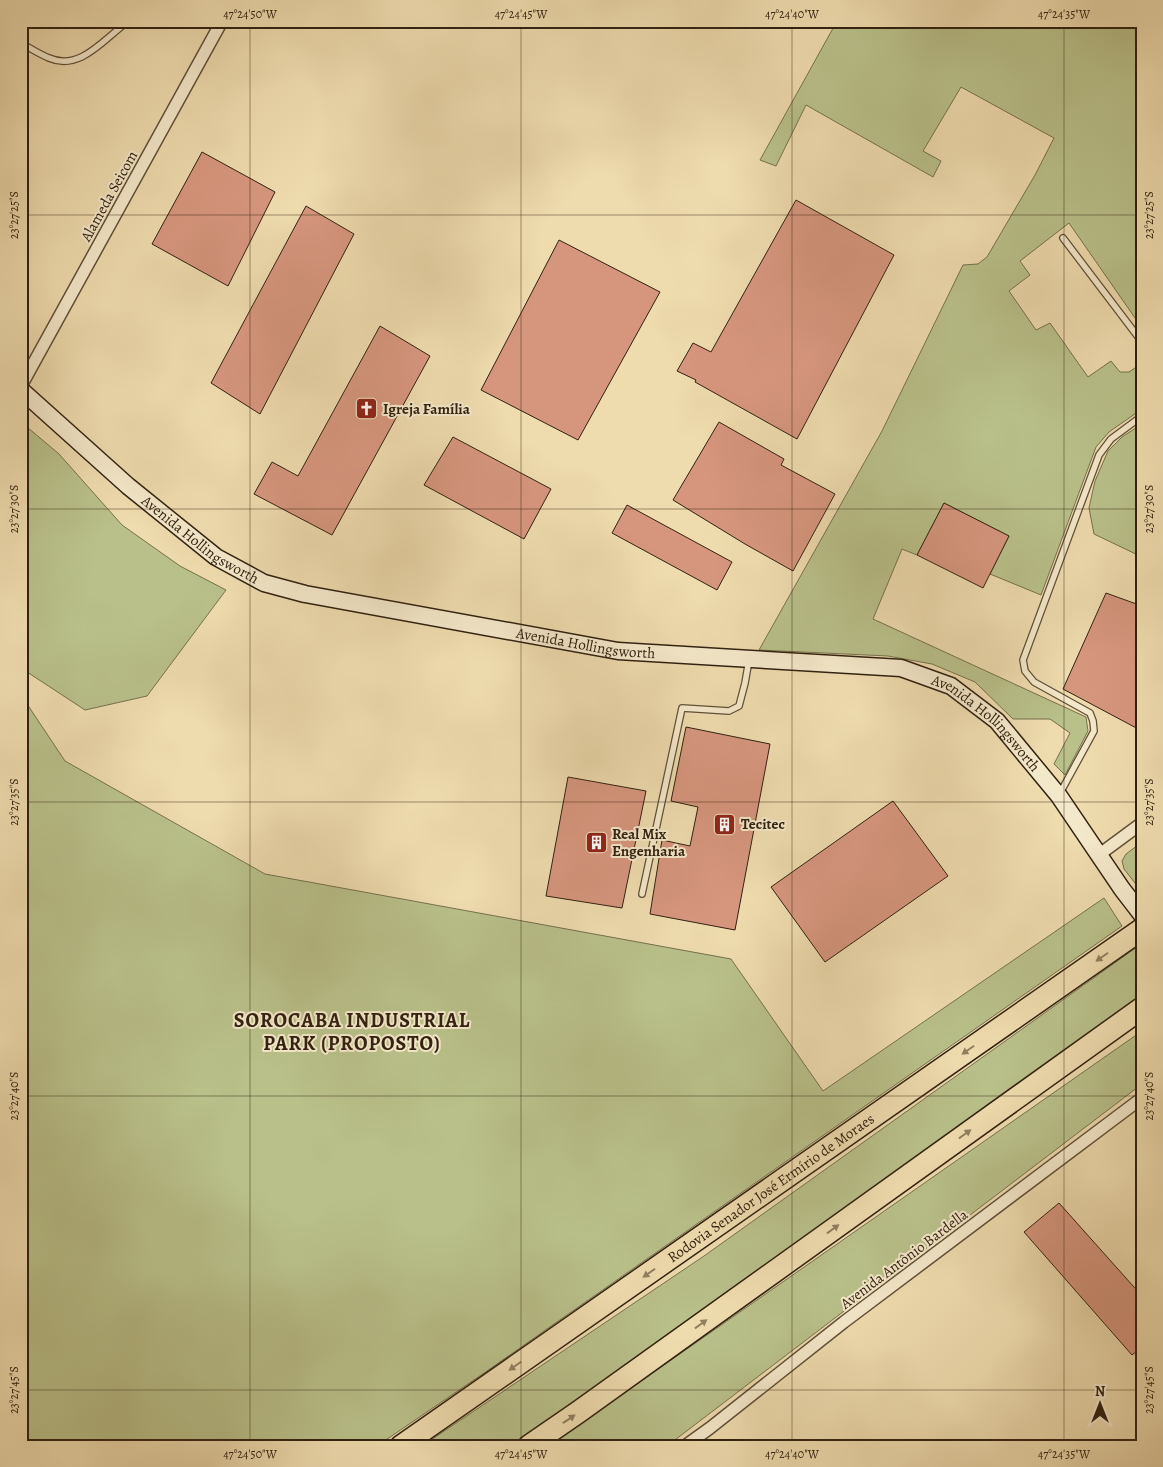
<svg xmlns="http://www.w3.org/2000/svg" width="1163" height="1467" viewBox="0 0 1163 1467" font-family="Alegreya,serif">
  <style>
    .green { fill: #b9c08a; stroke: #75704d }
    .building { fill: #d6967e; stroke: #312110 }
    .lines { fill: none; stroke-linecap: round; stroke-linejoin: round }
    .lane-casing { stroke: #605038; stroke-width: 8 }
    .street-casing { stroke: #605038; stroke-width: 14 }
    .secondary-casing { stroke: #312110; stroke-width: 19 }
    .highway-casing { stroke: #312110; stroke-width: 24 }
    .lane { stroke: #f4e8ca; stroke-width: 5.5 }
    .street { stroke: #f4e8ca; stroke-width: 11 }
    .secondary { stroke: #f4e8ca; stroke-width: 16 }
    .highway { stroke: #eedbae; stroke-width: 21 }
    .oneway { fill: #907e5f }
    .ticks { fill: none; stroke: #312110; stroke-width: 1; stroke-opacity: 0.45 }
    .labels { text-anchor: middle; stroke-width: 4; stroke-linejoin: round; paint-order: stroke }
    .street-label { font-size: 15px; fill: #312110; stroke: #f4e8ca }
    .poi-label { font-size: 15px; font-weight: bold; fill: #312110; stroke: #f4e8ca; text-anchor: start }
    .district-label { font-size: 20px; font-weight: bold; letter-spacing: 1px; fill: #312110; stroke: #f4e8ca }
    .neatline { fill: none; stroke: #312110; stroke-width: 2 }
    .ticks-label { font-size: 12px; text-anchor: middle; fill: #312110 }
  </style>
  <rect width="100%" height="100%" fill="#eedbae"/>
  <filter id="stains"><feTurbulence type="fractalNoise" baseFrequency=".004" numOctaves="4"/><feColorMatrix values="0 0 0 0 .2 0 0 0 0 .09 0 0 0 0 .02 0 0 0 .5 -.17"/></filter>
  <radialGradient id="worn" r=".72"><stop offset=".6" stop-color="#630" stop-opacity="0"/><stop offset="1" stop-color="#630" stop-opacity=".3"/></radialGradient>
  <path class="green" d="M837 21H1142V328L1069 223 1020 261 1030 275 1009 291 1036 330 1050 323 1088 377 1111 361 1120 372H1129L1142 363V409L1109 432 1096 447 1041 595 990 574 1009 536 944 503 917 555 902 549 873 619 1086 717 1088 731 1065 775 1054 764 1070 733 1050 719H1013L975 682 932 664 888 656 759 650 882 431 963 265 978 264 987 257 1035 175 1054 138 961 87 923 151 941 161 933 177 806 105 776 166 760 160Z
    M21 422 59 454 122 525 180 566 226 590 147 696 85 710 21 668Z
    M1142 424V557L1094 534 1089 508 1095 481 1108 451 1122 437Z
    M21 695 65 761 265 874 731 959 823 1091 1104 898 1122 926 487 1371 377 1446H21Z
    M1142 842V892L1124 869 1122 861 1126 854Z
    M1137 947 1142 954V997L732 1292 513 1446H422L704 1256Z
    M1142 1031V1084L667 1446H548Z"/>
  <path class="building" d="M202 152 275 192 228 286 152 244Z
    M796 200 894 255 797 439 695 382 696 380 677 371 693 343 711 352Z
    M306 206 354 234 260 414 211 383Z
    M559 240 660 292 578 440 481 390Z
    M380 326 430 356 332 535 254 494 272 462 298 476Z
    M719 422 784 459 781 465 835 494 793 571 745 544 673 500Z
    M453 437 551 489 524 539 424 485Z
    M944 503 1009 536 983 588 917 555Z
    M627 505 732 562 717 590 612 533Z
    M1106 593 1142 606V731L1063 689Z
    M686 727 770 744 735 930 650 914 662 840 690 846 698 807 671 801Z
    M568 777 646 791 622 908 546 896Z
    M893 801 948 876 825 962 771 887Z
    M1059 1203 1142 1296V1347L1132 1355 1024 1232Z"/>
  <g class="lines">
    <defs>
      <path id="lane" d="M21 43C30 48 39 54 49 58 81 72 105 37 129 21
        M1063 238 1142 342
        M1059 795 1094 731 1093 721 1090 713 1034 682 1025 671 1023 660 1099 455 1111 439 1142 416
        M642 894 682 708 729 711 739 706 745 683 749 660"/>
      <path id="street" d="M21 386 222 21
        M1100 854 1142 823
        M685 1446 710 1428 844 1322 1142 1098"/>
      <g id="secondary">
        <path id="s1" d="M21 390 128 486 216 557 264 583 305 594 618 651 901 668 951 686 997 721 1059 796 1122 889 1142 915"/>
      </g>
      <g id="highway">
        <path id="s2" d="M401 1446 1142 929"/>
        <path d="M529 1446 577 1413 1142 1008"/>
      </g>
    </defs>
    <use href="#lane" class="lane-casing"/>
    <use href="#street" class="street-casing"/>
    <use href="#secondary" class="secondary-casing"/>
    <use href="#highway" class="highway-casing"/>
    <use href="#lane" class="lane"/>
    <use href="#street" class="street"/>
    <use href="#secondary" class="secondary"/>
    <use href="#highway" class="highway"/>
  </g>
  <defs><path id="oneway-solid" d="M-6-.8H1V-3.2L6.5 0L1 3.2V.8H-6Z" transform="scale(1.25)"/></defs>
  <g class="oneway">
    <use href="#oneway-solid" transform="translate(1102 957) rotate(145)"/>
    <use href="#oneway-solid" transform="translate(968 1050) rotate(145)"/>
    <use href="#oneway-solid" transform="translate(965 1134) rotate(-36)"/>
    <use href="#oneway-solid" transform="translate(833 1229) rotate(-36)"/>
    <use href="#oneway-solid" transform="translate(649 1273) rotate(145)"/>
    <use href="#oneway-solid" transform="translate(701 1324) rotate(-36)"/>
    <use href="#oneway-solid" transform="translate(515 1366) rotate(145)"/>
    <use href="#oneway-solid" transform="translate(569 1419) rotate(-34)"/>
  </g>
  <path class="ticks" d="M250 21V1446M521 21V1446M792 21V1446M1064 21V1446M21 215H1142M21 509H1142M21 802H1142M21 1096H1142M21 1390H1142"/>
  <defs>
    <symbol id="church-square" viewBox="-11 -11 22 22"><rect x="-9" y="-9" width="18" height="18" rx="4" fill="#8f2418" stroke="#f4e8ca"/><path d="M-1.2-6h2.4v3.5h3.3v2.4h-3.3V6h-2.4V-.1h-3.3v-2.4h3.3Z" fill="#fff"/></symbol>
    <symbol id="building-square" viewBox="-11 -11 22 22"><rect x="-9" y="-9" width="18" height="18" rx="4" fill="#8f2418" stroke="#f4e8ca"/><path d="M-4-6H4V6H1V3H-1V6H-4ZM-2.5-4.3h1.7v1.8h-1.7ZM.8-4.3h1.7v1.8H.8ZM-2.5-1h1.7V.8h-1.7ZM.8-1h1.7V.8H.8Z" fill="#fff"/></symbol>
  </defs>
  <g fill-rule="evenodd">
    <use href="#church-square" x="354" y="396" width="25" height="25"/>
    <use href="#building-square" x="712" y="812" width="25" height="25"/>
    <use href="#building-square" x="584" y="830" width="25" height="25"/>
  </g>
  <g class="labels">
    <g class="street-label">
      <text transform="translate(109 196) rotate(-61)" y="5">Alameda Seicom</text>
      <text dy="5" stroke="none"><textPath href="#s1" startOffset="234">Avenida Hollingsworth</textPath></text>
      <text dy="5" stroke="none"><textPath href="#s1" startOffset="639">Avenida Hollingsworth</textPath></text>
      <text dy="5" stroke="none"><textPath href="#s1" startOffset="1059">Avenida Hollingsworth</textPath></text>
      <text dy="5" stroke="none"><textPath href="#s2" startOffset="451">Rodovia Senador José Ermírio de Moraes</textPath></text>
      <text transform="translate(904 1259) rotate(-37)" y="5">Avenida Antônio Bardella</text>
    </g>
    <g class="poi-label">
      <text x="383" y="414">Igreja Família</text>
      <text x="741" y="829">Tecitec</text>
      <text x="612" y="839">Real Mix<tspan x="612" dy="17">Engenharia</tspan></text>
    </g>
    <g class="district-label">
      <text x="352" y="1027">SOROCABA INDUSTRIAL<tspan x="352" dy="23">PARK (PROPOSTO)</tspan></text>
    </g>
  </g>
  <rect width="1163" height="1467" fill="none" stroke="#eedbae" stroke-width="55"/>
  <g transform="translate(1100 1404)" stroke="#f4e8ca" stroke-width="4" paint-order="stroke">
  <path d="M0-4L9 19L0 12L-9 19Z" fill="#312110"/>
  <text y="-8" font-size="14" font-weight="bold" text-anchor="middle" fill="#312110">N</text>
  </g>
  <rect x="28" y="28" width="1108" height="1412" class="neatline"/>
  <g class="ticks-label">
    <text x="250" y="18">47°24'50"W</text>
    <text x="521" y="18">47°24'45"W</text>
    <text x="792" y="18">47°24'40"W</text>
    <text x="1064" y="18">47°24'35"W</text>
    <text transform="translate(14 215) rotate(-90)" y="4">23°27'25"S</text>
    <text transform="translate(1149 215) rotate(-90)" y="4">23°27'25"S</text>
    <text transform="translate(14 509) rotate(-90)" y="4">23°27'30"S</text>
    <text transform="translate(1149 509) rotate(-90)" y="4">23°27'30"S</text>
    <text transform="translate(14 802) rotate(-90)" y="4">23°27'35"S</text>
    <text transform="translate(1149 802) rotate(-90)" y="4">23°27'35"S</text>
    <text transform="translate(14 1096) rotate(-90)" y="4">23°27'40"S</text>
    <text transform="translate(1149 1096) rotate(-90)" y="4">23°27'40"S</text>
    <text transform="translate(14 1390) rotate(-90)" y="4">23°27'45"S</text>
    <text transform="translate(1149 1390) rotate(-90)" y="4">23°27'45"S</text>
    <text x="250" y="1458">47°24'50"W</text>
    <text x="521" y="1458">47°24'45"W</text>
    <text x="792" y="1458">47°24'40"W</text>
    <text x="1064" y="1458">47°24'35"W</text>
  </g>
  <rect width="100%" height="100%" filter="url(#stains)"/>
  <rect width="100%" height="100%" fill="url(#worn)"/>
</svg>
